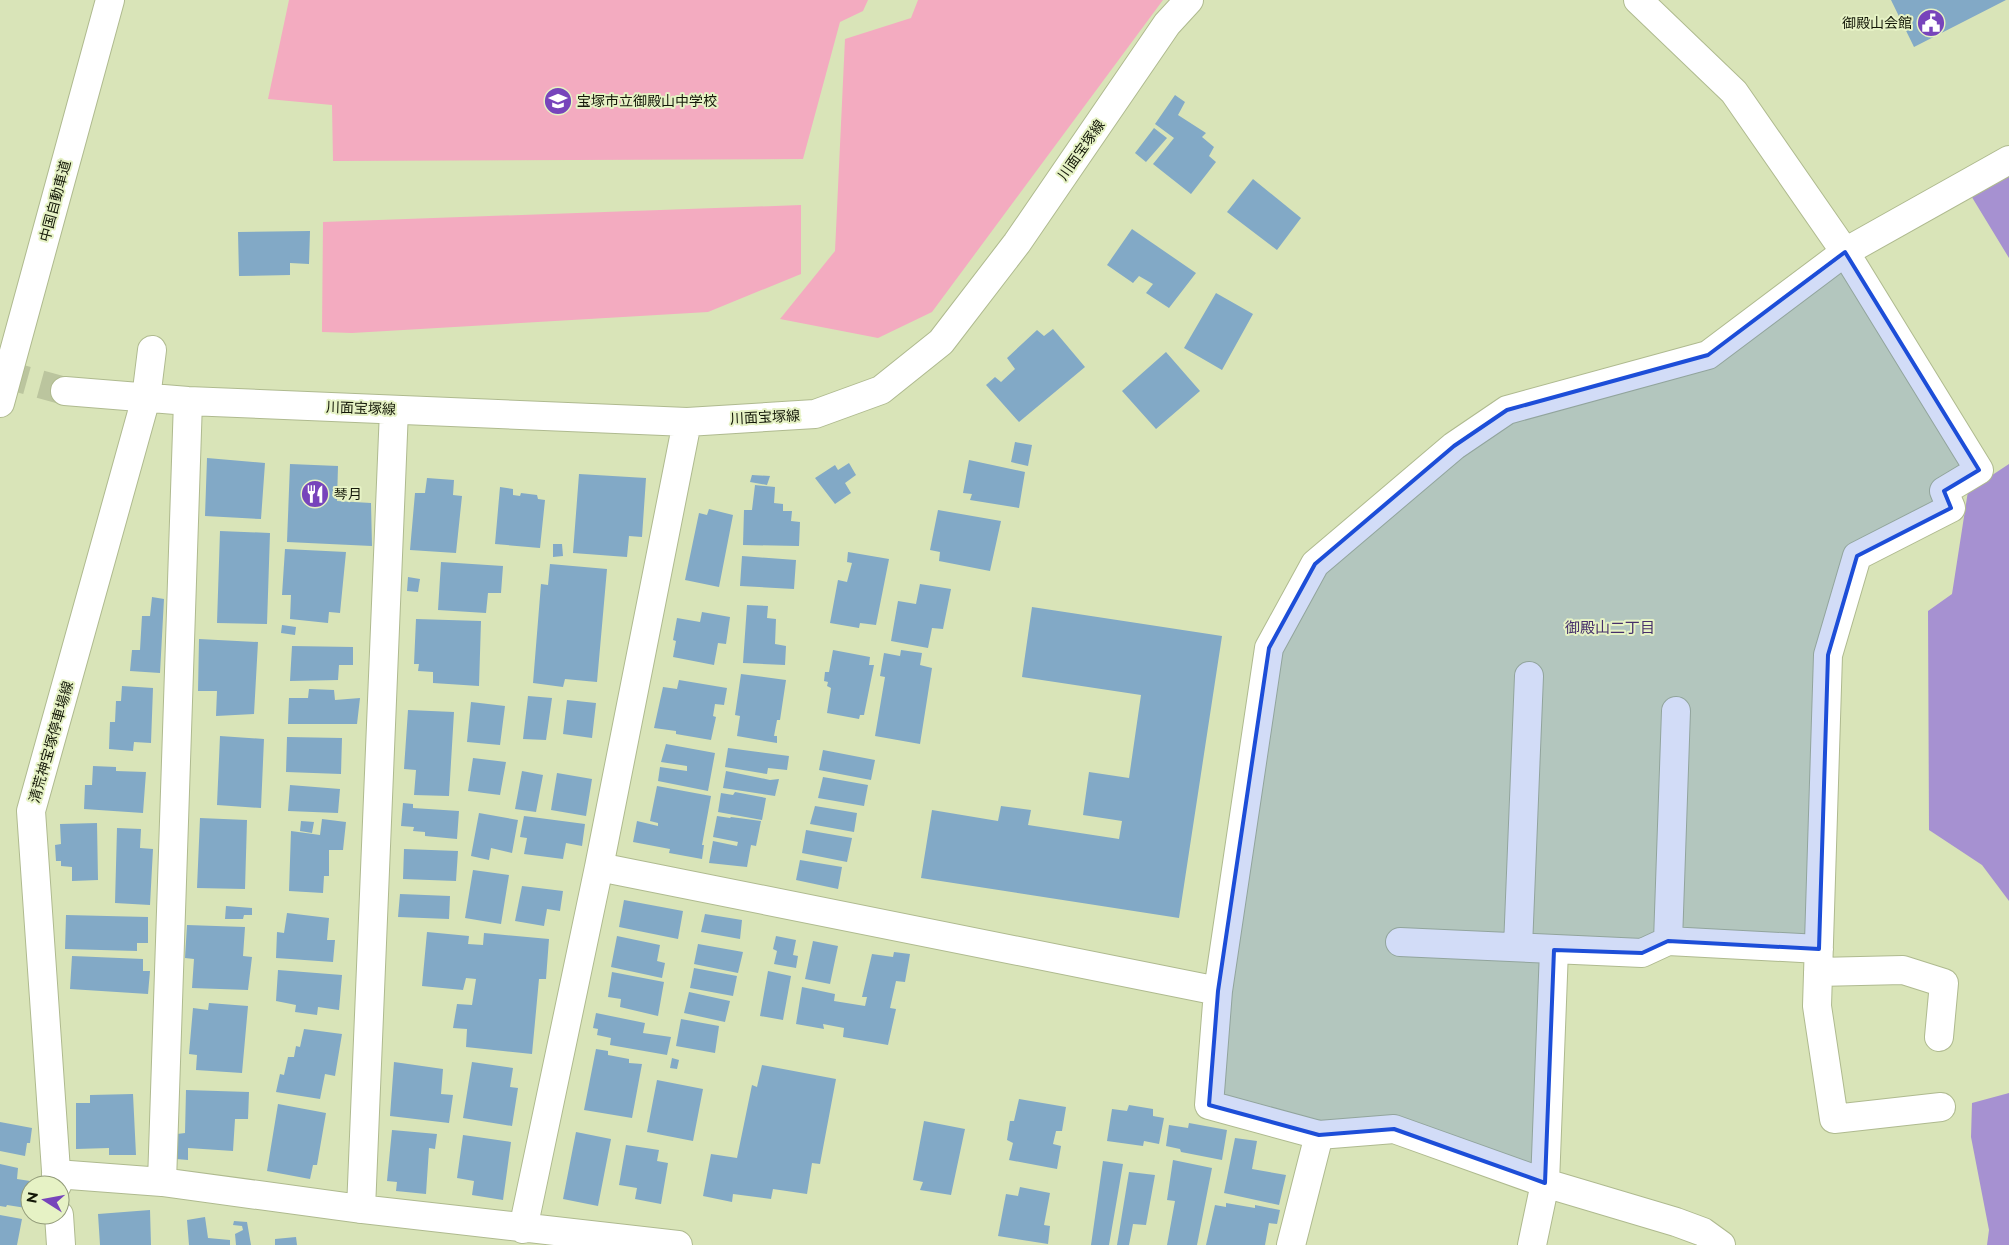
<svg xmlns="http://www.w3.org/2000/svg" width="2009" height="1245" viewBox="0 0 2009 1245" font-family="Montserrat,'Noto Sans JP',sans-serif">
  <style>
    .green { fill: #f3abc0 }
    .water { fill: #a691d1 }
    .building { fill: #82a9c6 }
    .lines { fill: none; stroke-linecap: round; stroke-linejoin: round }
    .minor-tunnel { stroke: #bbc59e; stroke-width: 28; stroke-dasharray: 28 14; stroke-linecap: butt }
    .minor-casing { stroke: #afba8f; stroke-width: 30 }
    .highway-casing { stroke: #afba8f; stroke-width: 30 }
    .minor { stroke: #fff; stroke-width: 28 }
    .highway { stroke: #fff; stroke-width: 28 }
    .marked { fill: #1d4ed8; fill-opacity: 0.2; stroke: #1d4ed8; stroke-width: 4; stroke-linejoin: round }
    .labels { text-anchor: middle; stroke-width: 4; stroke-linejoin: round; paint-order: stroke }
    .poi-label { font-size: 14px; fill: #141808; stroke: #e6f2c5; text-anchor: start }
    .street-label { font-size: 14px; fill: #141808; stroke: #e6f2c5 }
    .neighbourhood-label { font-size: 15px; fill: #462f6a; stroke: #e6f2c5 }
  </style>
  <rect width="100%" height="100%" fill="#d9e4b8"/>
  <path class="green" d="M289 0H868L863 11 840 22 803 159 333 161 332 105 268 99Z
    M918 0H1163L932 312 878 338 780 319 835 251 845 39 911 18Z
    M801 205V274L708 312 352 333 322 332 323 222Z"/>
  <path class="water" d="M2009 173V258L1970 194Z
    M2009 464V901L1982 865 1929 830 1928 611 1952 594 1968 491Z
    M2009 1093V1245H1987L1989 1230 1971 1137 1972 1103Z"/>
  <path class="building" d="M1891 0H2006L1914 47Z
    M1175 95 1185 102 1178 115 1206 133 1202 137 1214 147 1209 156 1216 162 1191 194 1153 164 1174 138 1155 124Z
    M1154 128 1167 138 1146 162 1135 153Z
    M1253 179 1301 218 1277 250 1227 212Z
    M1132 229 1196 273 1169 308 1146 293 1153 284 1139 276 1133 283 1107 265Z
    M310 231 309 264 290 263V275L239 276 238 232Z
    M1216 293 1253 314 1222 370 1184 348Z
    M1053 329 1085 367 1019 422 986 385 995 377 1001 382 1015 369 1007 358 1037 330 1044 336Z
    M1166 352 1200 391 1156 429 1122 391Z
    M1015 442 1032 445 1028 466 1011 462Z
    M207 458 265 463 261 519 205 516Z
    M969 460 1025 472 1019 508 970 500 972 494 963 493Z
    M849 463 856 475 845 483 851 493 835 504 815 478 835 465 838 470Z
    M290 464 338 466 337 501 371 503 372 546 287 542Z
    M579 474 646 478 642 537 629 536 627 557 573 553Z
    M752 475 770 476 767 485 750 482Z
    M427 478 454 480 453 495 462 496 456 553 410 550 415 493H425Z
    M755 485 775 487 774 503 783 504V511H792L791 521 800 522 799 546 743 545 744 510H752Z
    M500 487 513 489V495L520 496 521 493 537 495 538 499 545 500 540 548 495 544Z
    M709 509 733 515 719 587 685 580 699 513 707 515Z
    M938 510 1001 521 990 571 939 561 940 552 930 550Z
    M220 531 270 533 267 624 217 623Z
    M553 544H562L563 556 553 557Z
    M285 549 346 552 340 613 329 612 328 623 290 619 291 595H282Z
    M848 552 889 559 876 625 860 623 859 628 830 623 838 580 847 582 852 563 847 562Z
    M742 556 796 560 794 589 740 586Z
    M441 562 503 566 501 593H488L486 613 438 610Z
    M550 564 607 569 597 682 565 679 563 687 533 683 541 584 548 585Z
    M408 577 420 579 418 592 407 591Z
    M920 584 951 589 943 629 932 628 928 648 891 641 898 601 916 604Z
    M152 597 164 599 160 673 130 671 132 650H140L142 616H150Z
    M747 605 768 606 767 618 776 619 775 644 786 646 785 665 743 663Z
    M1032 607 1222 636 1179 918 921 878 932 810 998 821 1001 806 1031 810 1028 825 1119 839 1122 821 1083 815 1089 772 1129 778 1141 695 1022 677Z
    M702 612 730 617 726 644 718 643 714 665 673 657 676 641 673 640 677 618 700 622Z
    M416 619 481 621 479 686 433 683V672L418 671 419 664H414Z
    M282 625 296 627 295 635 281 633Z
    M199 639 258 642 254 714 216 716 217 691H198Z
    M292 646 353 647V665H339L338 680 290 681Z
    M833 650 870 657 869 665H874L864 715H860L859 719 827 713 831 688 827 686 828 682 824 681 825 672H829Z
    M901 650 922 653 920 665 932 668 920 744 875 736 885 677 880 676 884 653 900 656Z
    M741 674 786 680 780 720H777L774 736H777V743L737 736 740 716 735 715Z
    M679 680 727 688 724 705 715 704 713 716 716 717 711 740 676 734V731L654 728 663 687 677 689Z
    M122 686 153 688 151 743 134 742 133 751 109 749 110 722H115L116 701H121Z
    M309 689 334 690 335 700 360 698 357 724H288L289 698H308Z
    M528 696 552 698 546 740 523 739Z
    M567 700 596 703 592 738 563 734Z
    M471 702 505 706 500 745 467 742Z
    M408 710 454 712 449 796 414 795 416 770 404 769Z
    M220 736 264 739 261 808 217 805Z
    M287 737 342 738 341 774 286 772Z
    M666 744 715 753 708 791 658 781 660 767 687 771V766L661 762Z
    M728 748 789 756 787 770 768 768 767 774 725 767Z
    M823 750 875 760 871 780 819 770Z
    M473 758 506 762 500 795 468 791Z
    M93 766 116 767V771L146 772 143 813 84 809 85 785H92Z
    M522 771 543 775 536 812 515 809Z
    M726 771 770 780 779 779 775 796 723 788Z
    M557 773 592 779 586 816 551 810Z
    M823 777 868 785 864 806 818 798Z
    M290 785 340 789 338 813 288 811Z
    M657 786 711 796 702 845H704L702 859 669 853 670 849 633 842 637 821 658 826V823L650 821Z
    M735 792 766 798 762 820 718 812 721 793 733 795Z
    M403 803 413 804V808L459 811 457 839 425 836V832L413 831 414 827 401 826Z
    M815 806 857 813 854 832 810 824Z
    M479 813 518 820 512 853 491 848 489 860 471 856Z
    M524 816 585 824 582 846 566 843 563 859 524 854 527 838 520 837Z
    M717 816 730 818 731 817 761 821 756 846 751 845 747 867 709 863 713 841 737 846 738 842 713 837Z
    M200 818 247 820 245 889 197 888Z
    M322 819 346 822 343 850H329V876H324L323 893 289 891 291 831 320 835Z
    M301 821 314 822 312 833 300 831Z
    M97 823 98 880 72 881V867L61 866V861H56L55 845 61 844 60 824Z
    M117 828 141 829 140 848 153 849 150 905 115 903Z
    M806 830 852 838 847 862 802 853Z
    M404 849 458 851 456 881 403 879Z
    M800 860 842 867 838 889 796 880Z
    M473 870 509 875 501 924 465 918Z
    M522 886 563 891 560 911 547 909 544 926 515 921Z
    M400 894 450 896 449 919 398 917Z
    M624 900 683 911 678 939 619 927Z
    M226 906 252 908V915H244L243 919H225Z
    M287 913 329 918 327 940H335L333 962 276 958 277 932 284 933Z
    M705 914 742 920 740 939 701 932Z
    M66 915 148 917V943H137V951L65 949Z
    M187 925 245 927 243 956 252 957 248 990 192 988 194 959 185 958Z
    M427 932 469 936 468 944 483 945 484 933 549 939 546 979H539L532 1054 466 1047 467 1029 453 1028 457 1004 472 1005 476 979 466 978 463 990 422 986Z
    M617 936 660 945 657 961 665 963 662 978 611 967Z
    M776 936 796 940 793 955 798 956 796 968 774 964 777 951 773 949Z
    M813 941 838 946 830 984 805 979Z
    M698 944 743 952 738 973 694 964Z
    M894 952 910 954 905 982 896 981 890 1008 896 1009 888 1045 843 1037 844 1028 823 1024 824 1029 796 1024 802 987 835 994 834 1001 865 1006 867 997H862L872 954 893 957Z
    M72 956 143 959V971H150L148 994 70 989Z
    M694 968 737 976 733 996 690 988Z
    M278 970 342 975 339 1010 318 1007 317 1015 295 1012 296 1005 276 1001Z
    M768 971 791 976 783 1020 760 1016Z
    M612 972 664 982 658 1016 620 1007 621 999 608 997Z
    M689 992 730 1001 725 1022 684 1013Z
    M209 1003 248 1006 242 1073 196 1070 197 1055 189 1054 193 1008 208 1010Z
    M596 1013 645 1023 643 1033 671 1037 667 1055 610 1045 611 1038 597 1035 598 1029 593 1028Z
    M681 1019 719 1026 715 1053 676 1046Z
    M304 1029 342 1034 335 1076 325 1074 320 1099 276 1092 280 1074 284 1075 288 1057H294L296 1046 300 1047Z
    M596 1049 608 1051V1055L629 1059V1063L642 1064 632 1118 584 1110Z
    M672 1058 679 1060 677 1069 670 1068Z
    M394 1062 443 1069 441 1094 453 1095 449 1123 390 1116Z
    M472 1062 513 1068 510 1087 518 1088 512 1126 463 1118Z
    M762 1065 836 1079 820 1164 812 1163 807 1194 773 1189 771 1199 733 1194 732 1202 703 1196 711 1154 737 1158 752 1085 757 1087Z
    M657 1080 703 1089 693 1141 647 1132Z
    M186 1090 249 1092 248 1119H235L233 1151 188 1148V1160L176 1159 177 1134 185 1133Z
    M133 1094 136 1155H109V1148L76 1149V1103H90V1095Z
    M1019 1099 1066 1107 1062 1131H1056L1053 1144 1061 1146 1057 1169 1009 1160 1013 1143 1007 1140 1010 1121H1014Z
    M278 1104 326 1113 317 1165H313L310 1179 267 1171Z
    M1129 1105 1153 1109V1116L1164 1118 1159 1144 1144 1141 1143 1146 1107 1141 1112 1109 1127 1111Z
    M924 1121 965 1129 951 1195 920 1190 923 1182 913 1180Z
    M0 1122 32 1128 30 1143H27L25 1156 0 1151Z
    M1189 1123 1227 1130 1222 1160 1181 1152 1180 1149 1166 1146 1169 1125 1188 1128Z
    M392 1130 437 1134 435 1149 429 1148 426 1194 396 1191 397 1182 387 1181Z
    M576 1132 611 1139 598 1206 563 1199Z
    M463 1135 511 1142 503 1200 472 1195 474 1181 457 1178Z
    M1235 1138 1257 1141 1252 1169 1286 1175 1279 1205 1224 1193Z
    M626 1145 659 1150 657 1161 668 1163 661 1204 635 1199 637 1188 619 1185Z
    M1173 1160 1212 1168 1197 1245H1167L1175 1201 1167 1200Z
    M1103 1161 1123 1164 1109 1245H1091Z
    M0 1164 18 1168 17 1179 30 1181 26 1208 7 1205 6 1207 0 1206Z
    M1129 1172 1155 1175 1146 1225 1133 1224 1129 1245H1117Z
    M1020 1187 1050 1193 1044 1225 1050 1226 1048 1244 998 1236 1006 1194 1018 1196Z
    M1226 1203 1255 1208V1205L1280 1210 1277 1224 1269 1223 1265 1245H1206L1215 1205 1226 1207Z
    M150 1210 151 1245H100L98 1214Z
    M0 1215 22 1219 17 1245H0Z
    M205 1217 208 1238 230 1240V1245H189L187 1220Z
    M234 1221 247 1222 251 1245H236L235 1234 243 1230 242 1226 233 1225Z
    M296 1237 297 1245H275V1239Z"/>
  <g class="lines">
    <path class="minor-tunnel" d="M0 373 65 391"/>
    <defs>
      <path id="minor" d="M1638 0 1734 92 1845 252 1979 470 1944 491 1951 508 1857 556 1828 655 1817 1006 1834 1119 1941 1107
        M65 391 188 401 687 422 815 414 881 390 941 342 1017 243 1167 24 1189 0
        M687 422 599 867 1218 991
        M1668 941 1676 711
        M1400 942 1642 953 1668 941 1819 949
        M1518 947 1529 676
        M1554 950 1545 1183 1394 1129 1319 1135 1209 1105 1218 991 1269 648 1315 564 1454 446 1507 410 1708 355 1845 252 2009 160
        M1818 972 1903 970 1944 983 1939 1037
        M56 1174 162 1182 361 1209 678 1245
        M162 1182 188 401
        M57 1185 31 811 146 398 152 350
        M361 1209 394 410
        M59 1215 61 1245
        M523 1229 599 867
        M1291 1245 1319 1135
        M1532 1245 1545 1183 1676 1222 1703 1232 1721 1245"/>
      <path id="highway" d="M0 403 110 0"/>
    </defs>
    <use href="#minor" class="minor-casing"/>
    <use href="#highway" class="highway-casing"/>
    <use href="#minor" class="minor"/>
    <use href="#highway" class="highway"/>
  </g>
  <path class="marked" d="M1845 252 1979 470 1944 491 1951 508 1857 556 1828 655 1819 949 1668 941 1642 953 1554 950 1545 1183 1394 1129 1319 1135 1209 1105 1218 991 1269 648 1315 564 1454 446 1507 410 1708 355Z"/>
  <defs>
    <symbol id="civic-disc" viewBox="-11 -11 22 22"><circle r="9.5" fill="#74b" stroke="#e6f2c5"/><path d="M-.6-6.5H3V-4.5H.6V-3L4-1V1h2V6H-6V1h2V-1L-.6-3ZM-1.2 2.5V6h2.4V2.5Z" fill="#fff"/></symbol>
    <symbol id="school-disc" viewBox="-11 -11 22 22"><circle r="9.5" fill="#74b" stroke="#e6f2c5"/><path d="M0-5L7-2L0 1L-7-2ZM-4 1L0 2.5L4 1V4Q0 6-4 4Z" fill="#fff"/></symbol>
    <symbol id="restaurant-disc" viewBox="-11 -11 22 22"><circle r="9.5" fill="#74b" stroke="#e6f2c5"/><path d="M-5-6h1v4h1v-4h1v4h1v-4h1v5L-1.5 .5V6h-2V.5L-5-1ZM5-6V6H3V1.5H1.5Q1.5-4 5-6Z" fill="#fff"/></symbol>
  </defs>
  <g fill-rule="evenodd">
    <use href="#civic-disc" x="1915" y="7" width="32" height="32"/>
    <use href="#school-disc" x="542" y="85" width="32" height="32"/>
    <use href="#restaurant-disc" x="299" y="478" width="32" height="32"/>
  </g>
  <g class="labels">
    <g class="poi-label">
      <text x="1912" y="28" text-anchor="end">御殿山会館</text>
      <text x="577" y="106">宝塚市立御殿山中学校</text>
      <text x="334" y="499">琴月</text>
    </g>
    <g class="street-label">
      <text transform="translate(1081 150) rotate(-55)" y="5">川面宝塚線</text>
      <text transform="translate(55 201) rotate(-75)" y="5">中国自動車道</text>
      <text transform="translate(361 408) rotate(2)" y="5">川面宝塚線</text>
      <text transform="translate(765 417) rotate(-3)" y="5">川面宝塚線</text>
      <text transform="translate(51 742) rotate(-74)" y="5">清荒神宝塚停車場線</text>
    </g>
    <g class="neighbourhood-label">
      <text x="1610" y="633">御殿山二丁目</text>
    </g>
  </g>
  <g transform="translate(45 1200) rotate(281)"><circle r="24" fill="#e6f2c5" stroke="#929b79"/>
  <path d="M0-4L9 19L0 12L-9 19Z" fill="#7744bb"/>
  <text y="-8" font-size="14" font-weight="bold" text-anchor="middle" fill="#141808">N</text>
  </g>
</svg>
